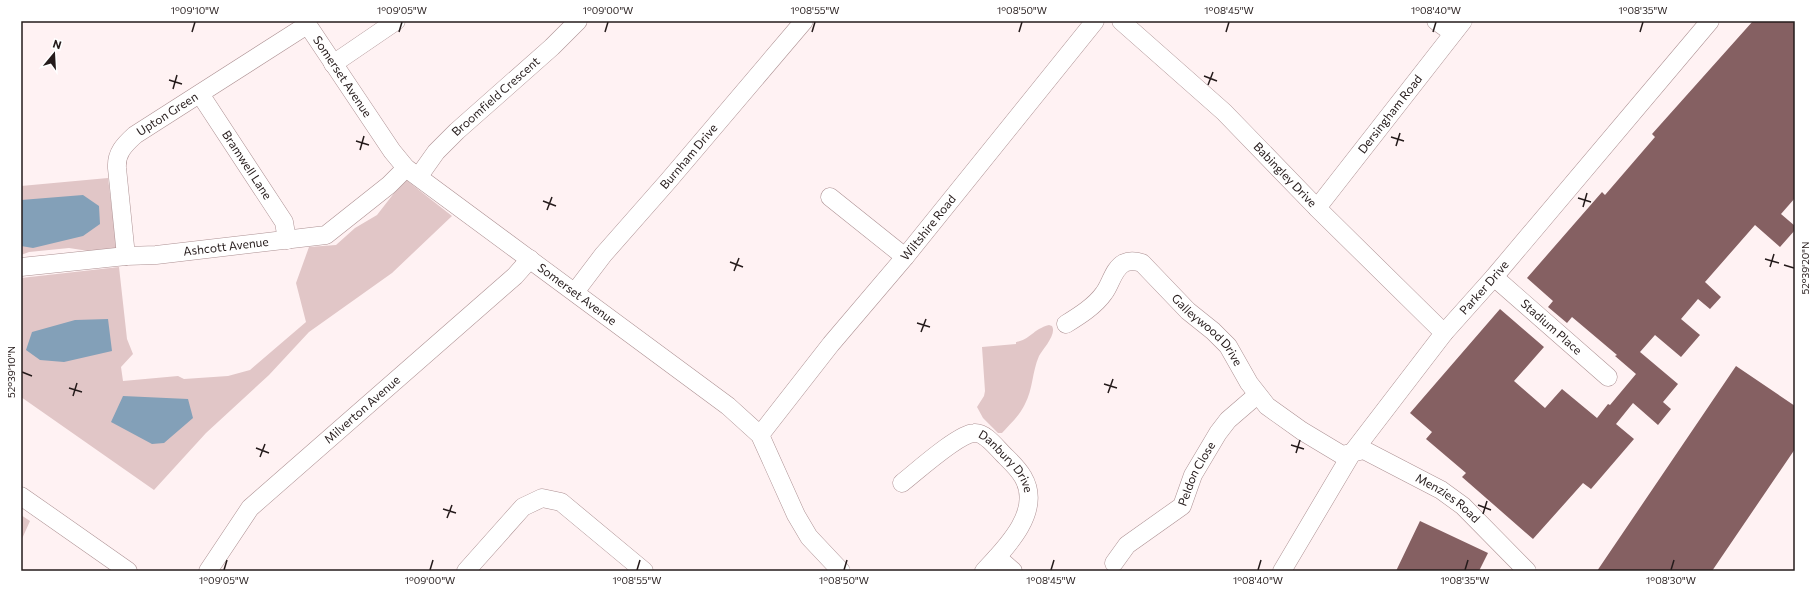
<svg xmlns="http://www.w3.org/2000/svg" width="1816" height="592" viewBox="0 0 1816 592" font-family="Commissioner,sans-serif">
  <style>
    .green { fill: #e1c6c7 }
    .water { fill: #83a0b8 }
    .building { fill: #856062 }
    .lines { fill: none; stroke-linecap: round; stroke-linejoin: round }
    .minor-casing { stroke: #ad9193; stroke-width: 19 }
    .minor { stroke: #fff; stroke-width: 18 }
    .ticks { fill: none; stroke: #251b1b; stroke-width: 1.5 }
    .labels { text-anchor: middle; stroke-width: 4; stroke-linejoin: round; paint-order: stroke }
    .street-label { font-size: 12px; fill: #251b1b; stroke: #fff }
    .neatline { fill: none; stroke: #251b1b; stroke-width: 1.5 }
    .ticks-label { font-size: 10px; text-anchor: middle; fill: #251b1b }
  </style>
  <rect width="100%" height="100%" fill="#fff2f3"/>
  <path class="green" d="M108 178 117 248 95 252 69 248 29 252 21 255V186Z
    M405 179 452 216 392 273 309 332 269 375 206 433 154 490 21 397V278L119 267 127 339 133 354 121 367 123 381 178 376 184 379 228 376 250 370 306 322 296 283 309 247 336 245 355 228 377 215Z
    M1049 325 1052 326C1057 334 1043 349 1039 356 1032 372 1033 389 1025 404 1020 415 1010 424 1002 433H998L983 418 977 407 984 396 985 391 982 347 1016 344V342C1030 340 1033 329 1049 325Z
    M21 515 30 521 21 541Z"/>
  <path class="water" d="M83 195 99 206 100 224 83 236 33 248 21 246V200Z
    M108 319 112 351 64 362 40 360 26 350 32 332 75 320Z
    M123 396 188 399 193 418 164 443 152 444 111 422Z"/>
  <path class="building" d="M1753 21H1795V198L1781 214 1795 226V230L1780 247 1755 225 1705 282 1721 297 1710 309 1698 299 1681 319 1700 335 1681 357 1655 335 1640 352 1678 384 1663 402 1671 409 1658 425 1633 403 1616 424 1634 439 1591 489 1583 483 1533 539 1462 477 1466 473 1426 439 1432 432 1410 413 1500 309 1544 347 1514 381 1545 408 1562 389 1597 418 1608 404 1610 405 1636 374 1615 356 1617 355 1572 317 1567 323 1548 307 1553 301 1527 278 1602 192 1605 195 1655 137 1652 134Z
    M1736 366 1795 406V449L1712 571H1597Z
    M1420 521 1488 553 1479 571H1396Z"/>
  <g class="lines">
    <defs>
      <g id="minor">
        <path id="s1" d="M305 21 392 151 406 168 728 406 760 435 796 515 809 537 841 571"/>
        <path id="s2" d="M1121 21 1224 112 1317 208 1444 333"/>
        <path d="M1436 21 1453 33"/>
        <path d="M333 64 396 21"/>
        <path id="s3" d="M200 94 284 222 287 240"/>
        <path id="s4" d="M419 176 436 152 457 131 552 47 578 21"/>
        <path d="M830 197 905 257"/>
        <path id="s5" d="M1317 208 1463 21"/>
        <path id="s6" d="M126 256 117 168C116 153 124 145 135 135L307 25"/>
        <path id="s7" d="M21 267 126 256 156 255 326 235 389 185 406 168"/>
        <path id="s8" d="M1494 277 1608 377"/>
        <path id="s9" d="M575 292 603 255 669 180 804 21"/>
        <path id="s10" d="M1066 324C1079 316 1095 306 1104 293 1111 284 1113 269 1124 263 1130 260 1136 261 1142 263L1188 311 1213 331 1228 346 1249 383 1267 406 1302 431 1342 455 1364 450 1441 490 1463 506 1527 571"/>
        <path id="s11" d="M760 435 831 344 905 257 1095 21"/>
        <path id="s12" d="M902 483C916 472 958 434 974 433 985 432 996 447 1003 454 1010 461 1018 468 1023 477 1043 511 1006 548 984 571"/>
        <path d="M21 496 128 571"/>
        <path d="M997 557 1013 571"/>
        <path id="s13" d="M1114 563 1127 545 1182 506 1193 475 1218 433 1228 420 1257 395"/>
        <path id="s14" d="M208 571 250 508 515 276 530 259"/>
        <path d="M466 571 523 507 542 498 561 502 644 571"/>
        <path id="s15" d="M1282 571 1352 453 1444 333 1494 277 1710 21"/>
      </g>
    </defs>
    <use href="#minor" class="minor-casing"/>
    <use href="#minor" class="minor"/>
  </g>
  <path class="ticks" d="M192 32 195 22M399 32 402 22M605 32 608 22M812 32 815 22M1019 32 1022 22M1226 32 1229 22M1433 32 1436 22M1640 32 1643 22M1204 76 1217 81M169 80 182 84M1208 85 1213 72M173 89 177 75M1391 137 1404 141M356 141 369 145M1396 146 1400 133M360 150 364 136M1578 198 1591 202M543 201 556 206M1583 207 1587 193M547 210 552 197M1765 259 1779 263M730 262 743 267M1784 265 1794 268M1770 267 1774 254M734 271 739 258M917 323 930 327M921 332 926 319M22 372 32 376M1104 384 1117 388M69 388 82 392M1108 393 1113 379M73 396 77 383M1291 445 1304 449M256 448 269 453M1296 453 1300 440M260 457 265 444M1478 505 1491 510M443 509 456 513M1483 514 1487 501M447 518 452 505M224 570 227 560M430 570 433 560M637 570 640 560M844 570 847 560M1051 570 1054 560M1258 570 1261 560M1465 570 1468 560M1671 570 1674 560"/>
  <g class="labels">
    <g class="street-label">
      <text dy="4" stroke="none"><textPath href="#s1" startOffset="67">Somerset Avenue</textPath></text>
      <text dy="4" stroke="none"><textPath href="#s4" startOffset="111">Broomfield Crescent</textPath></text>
      <text dy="4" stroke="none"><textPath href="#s5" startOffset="119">Dersingham Road</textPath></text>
      <text dy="4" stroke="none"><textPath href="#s6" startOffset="166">Upton Green</textPath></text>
      <text dy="4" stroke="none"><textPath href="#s9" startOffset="177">Burnham Drive</textPath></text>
      <text dy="4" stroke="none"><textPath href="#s3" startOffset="85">Bramwell Lane</textPath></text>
      <text dy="4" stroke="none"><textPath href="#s2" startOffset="225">Babingley Drive</textPath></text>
      <text dy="4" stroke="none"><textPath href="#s11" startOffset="267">Wiltshire Road</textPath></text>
      <text dy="4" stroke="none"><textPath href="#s7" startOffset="206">Ashcott Avenue</textPath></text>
      <text dy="4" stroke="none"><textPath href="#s15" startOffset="349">Parker Drive</textPath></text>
      <text dy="4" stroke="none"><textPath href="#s1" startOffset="391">Somerset Avenue</textPath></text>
      <text dy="4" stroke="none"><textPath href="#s8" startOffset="76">Stadium Place</textPath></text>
      <text dy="4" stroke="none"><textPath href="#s10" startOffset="198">Galleywood Drive</textPath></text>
      <text dy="4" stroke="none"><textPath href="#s14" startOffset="225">Milverton Avenue</textPath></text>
      <text dy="4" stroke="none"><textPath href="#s12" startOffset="133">Danbury Drive</textPath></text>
      <text dy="4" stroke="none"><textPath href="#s13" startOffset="125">Peldon Close</textPath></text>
      <text dy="4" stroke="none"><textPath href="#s10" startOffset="505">Menzies Road</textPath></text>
    </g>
  </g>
  <rect width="1816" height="592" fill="none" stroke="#ffffff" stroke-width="44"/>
  <g transform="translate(54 54) rotate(18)" stroke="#ffffff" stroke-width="3" paint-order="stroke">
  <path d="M0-3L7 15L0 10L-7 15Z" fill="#251b1b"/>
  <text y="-6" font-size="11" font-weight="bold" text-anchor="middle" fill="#251b1b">N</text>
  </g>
  <rect x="22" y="22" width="1772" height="548" class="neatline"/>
  <g class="ticks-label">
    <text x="195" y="14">1°09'10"W</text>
    <text x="402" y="14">1°09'05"W</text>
    <text x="608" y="14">1°09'00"W</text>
    <text x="815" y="14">1°08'55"W</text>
    <text x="1022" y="14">1°08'50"W</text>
    <text x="1229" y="14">1°08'45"W</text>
    <text x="1436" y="14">1°08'40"W</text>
    <text x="1643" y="14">1°08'35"W</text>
    <text transform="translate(1805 268) rotate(-90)" y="4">52°39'20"N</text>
    <text transform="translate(11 372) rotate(-90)" y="4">52°39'10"N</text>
    <text x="224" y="584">1°09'05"W</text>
    <text x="430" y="584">1°09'00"W</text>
    <text x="637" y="584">1°08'55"W</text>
    <text x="844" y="584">1°08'50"W</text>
    <text x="1051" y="584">1°08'45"W</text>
    <text x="1258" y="584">1°08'40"W</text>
    <text x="1465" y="584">1°08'35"W</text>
    <text x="1671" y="584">1°08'30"W</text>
  </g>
</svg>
